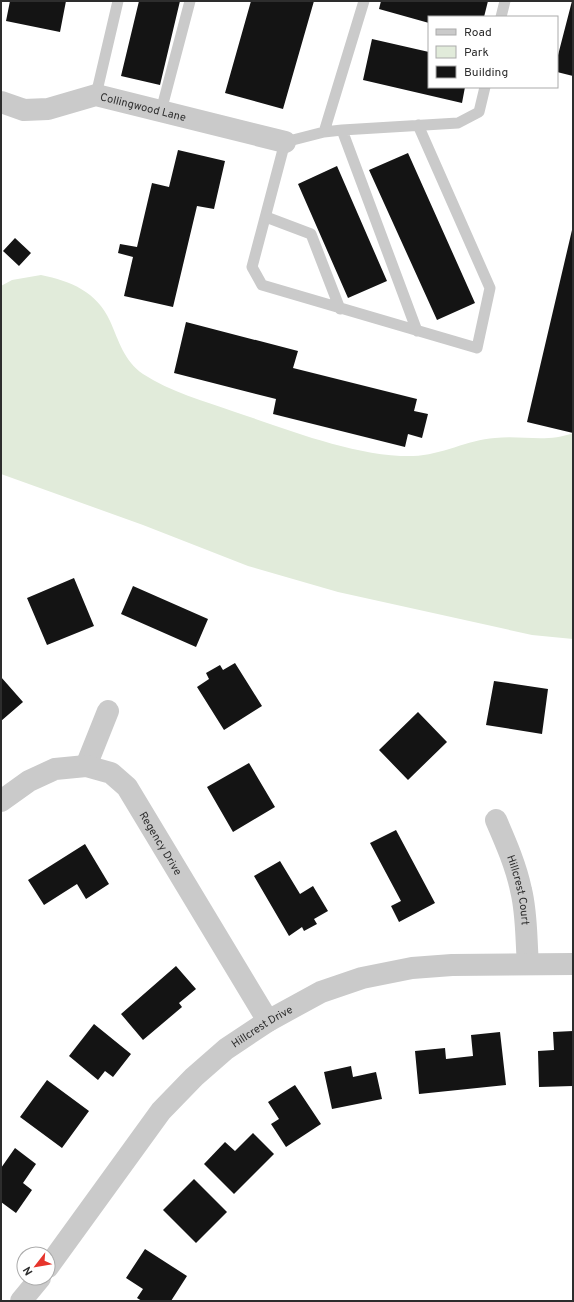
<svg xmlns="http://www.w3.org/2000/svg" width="574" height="1302" viewBox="0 0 574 1302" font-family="Overpass,sans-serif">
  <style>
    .green { fill: #e1ebda }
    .building { fill: #141414 }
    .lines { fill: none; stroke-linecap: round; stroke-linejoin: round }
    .lane { stroke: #cacaca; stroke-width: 11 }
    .street { stroke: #cacaca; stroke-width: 22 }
    .labels { text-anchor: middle; stroke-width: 4; stroke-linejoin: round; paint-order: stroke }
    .street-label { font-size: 11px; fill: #2d2d2d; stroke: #fff }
  </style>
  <rect width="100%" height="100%" fill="#fff"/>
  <path class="green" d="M41 275C71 281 97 292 110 321 119 341 124 361 143 374 170 392 205 401 235 412 290 430 356 457 413 456 442 455 467 440 495 438 522 435 547 443 573 433V639L532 635 338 592 248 566 143 525 1 474V286L12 280Z"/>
  <path class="building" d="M10 1H66L60 32 6 21Z
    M139 1H180L160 85 121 76Z
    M251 1H314L283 109 225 93Z
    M381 1H488L484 17H429V23L379 9Z
    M572 1H573V76L557 72V59Z
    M372 39 429 52V87H465L462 103 363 80Z
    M178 150 225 161 214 209 197 206 173 307 124 296 133 257 118 253 120 244 137 247 152 183 169 187Z
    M408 153 475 303 437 320 369 170Z
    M337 166 387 281 348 298 298 184Z
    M572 230H573V433L527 422Z
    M15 238 31 253 19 266 3 251Z
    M186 322 298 351 293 368 417 399 414 411 428 414 422 438 408 434 405 447 273 414 276 399 174 373Z
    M74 578 94 626 47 645 27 598Z
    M133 586 208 619 196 647 121 614Z
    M235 663 262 706 224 730 197 687 209 679 206 673 220 665 223 670Z
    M1 677 23 702 1 721Z
    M494 681 548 689 542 734 486 725Z
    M418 712 447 742 408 780 379 750Z
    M249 763 275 807 233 832 207 787Z
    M396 830 435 903 399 922 391 906 401 901 370 843Z
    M85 844 109 884 86 899 77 884 44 905 28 880Z
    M280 861 300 894 313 886 328 911 314 919 317 924 304 931 302 927 289 936 254 876Z
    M176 966 196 989 179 1003 182 1007 143 1040 121 1014Z
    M94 1024 131 1054 113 1077 105 1071 98 1080 69 1056Z
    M573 1031V1086L539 1087 538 1051 554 1050 553 1032Z
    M500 1032 506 1085 419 1094 415 1051 445 1048 446 1059 473 1056 471 1035Z
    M351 1066 353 1077 376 1072 382 1099 332 1109 324 1072Z
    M47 1080 89 1111 62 1148 20 1117Z
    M295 1085 321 1124 286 1147 271 1124 279 1119 268 1102Z
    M253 1133 274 1154 234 1194 204 1164 225 1142 235 1151Z
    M15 1148 36 1164 23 1183 32 1190 16 1213 1 1202V1168Z
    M194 1179 227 1212 196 1243 163 1210Z
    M145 1249 187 1276 171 1301H142L137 1298 143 1289 126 1278Z"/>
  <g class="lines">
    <path class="lane" d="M501 17 505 1
      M96 95 118 1
      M161 111 190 1
      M418 125 490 288 477 348 262 285 252 267 285 142 324 132 342 130 458 123 479 112 485 87
      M342 130 417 331
      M324 132 364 1
      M266 217 311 234 340 309"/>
    <g class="street">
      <path id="s1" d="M1 102 24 110 48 109 96 95 285 142"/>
      <path d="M86 766 108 711"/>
      <path id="s2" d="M1 801 29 781 55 769 86 766 111 773 127 787 268 1021"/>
      <path id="s3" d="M496 820C506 843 516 866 521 890 527 914 526 940 528 964"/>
      <path id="s4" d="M48 1267 161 1111 194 1077 226 1049 268 1021 321 992 362 978 412 968 452 965 573 964"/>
      <path d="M21 1301 40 1278"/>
    </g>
  </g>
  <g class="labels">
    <g class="street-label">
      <text dy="4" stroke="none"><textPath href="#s1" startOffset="147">Collingwood Lane</textPath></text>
      <text dy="4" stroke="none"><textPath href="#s2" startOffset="207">Regency Drive</textPath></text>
      <text dy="4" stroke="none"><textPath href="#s3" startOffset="74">Hillcrest Court</textPath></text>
      <text dy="4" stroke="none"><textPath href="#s4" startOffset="325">Hillcrest Drive</textPath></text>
    </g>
  </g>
  <rect width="574" height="1302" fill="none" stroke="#2d2d2d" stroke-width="4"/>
  <rect x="428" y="16" width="130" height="72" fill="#ffffff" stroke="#ababab"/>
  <rect x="436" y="29" width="20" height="6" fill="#cacaca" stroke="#ababab"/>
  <text x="464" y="36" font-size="12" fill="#2d2d2d">Road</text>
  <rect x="436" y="46" width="20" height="12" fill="#e1ebda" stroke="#ababab"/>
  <text x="464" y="56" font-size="12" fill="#2d2d2d">Park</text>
  <rect x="436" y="66" width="20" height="12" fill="#141414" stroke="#ababab"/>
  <text x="464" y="76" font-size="12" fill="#2d2d2d">Building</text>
  <g transform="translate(36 1266) rotate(239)"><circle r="19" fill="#ffffff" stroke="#ababab"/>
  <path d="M0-3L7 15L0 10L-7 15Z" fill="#e6342c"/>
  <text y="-6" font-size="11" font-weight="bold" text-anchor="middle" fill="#2d2d2d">N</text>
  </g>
</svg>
